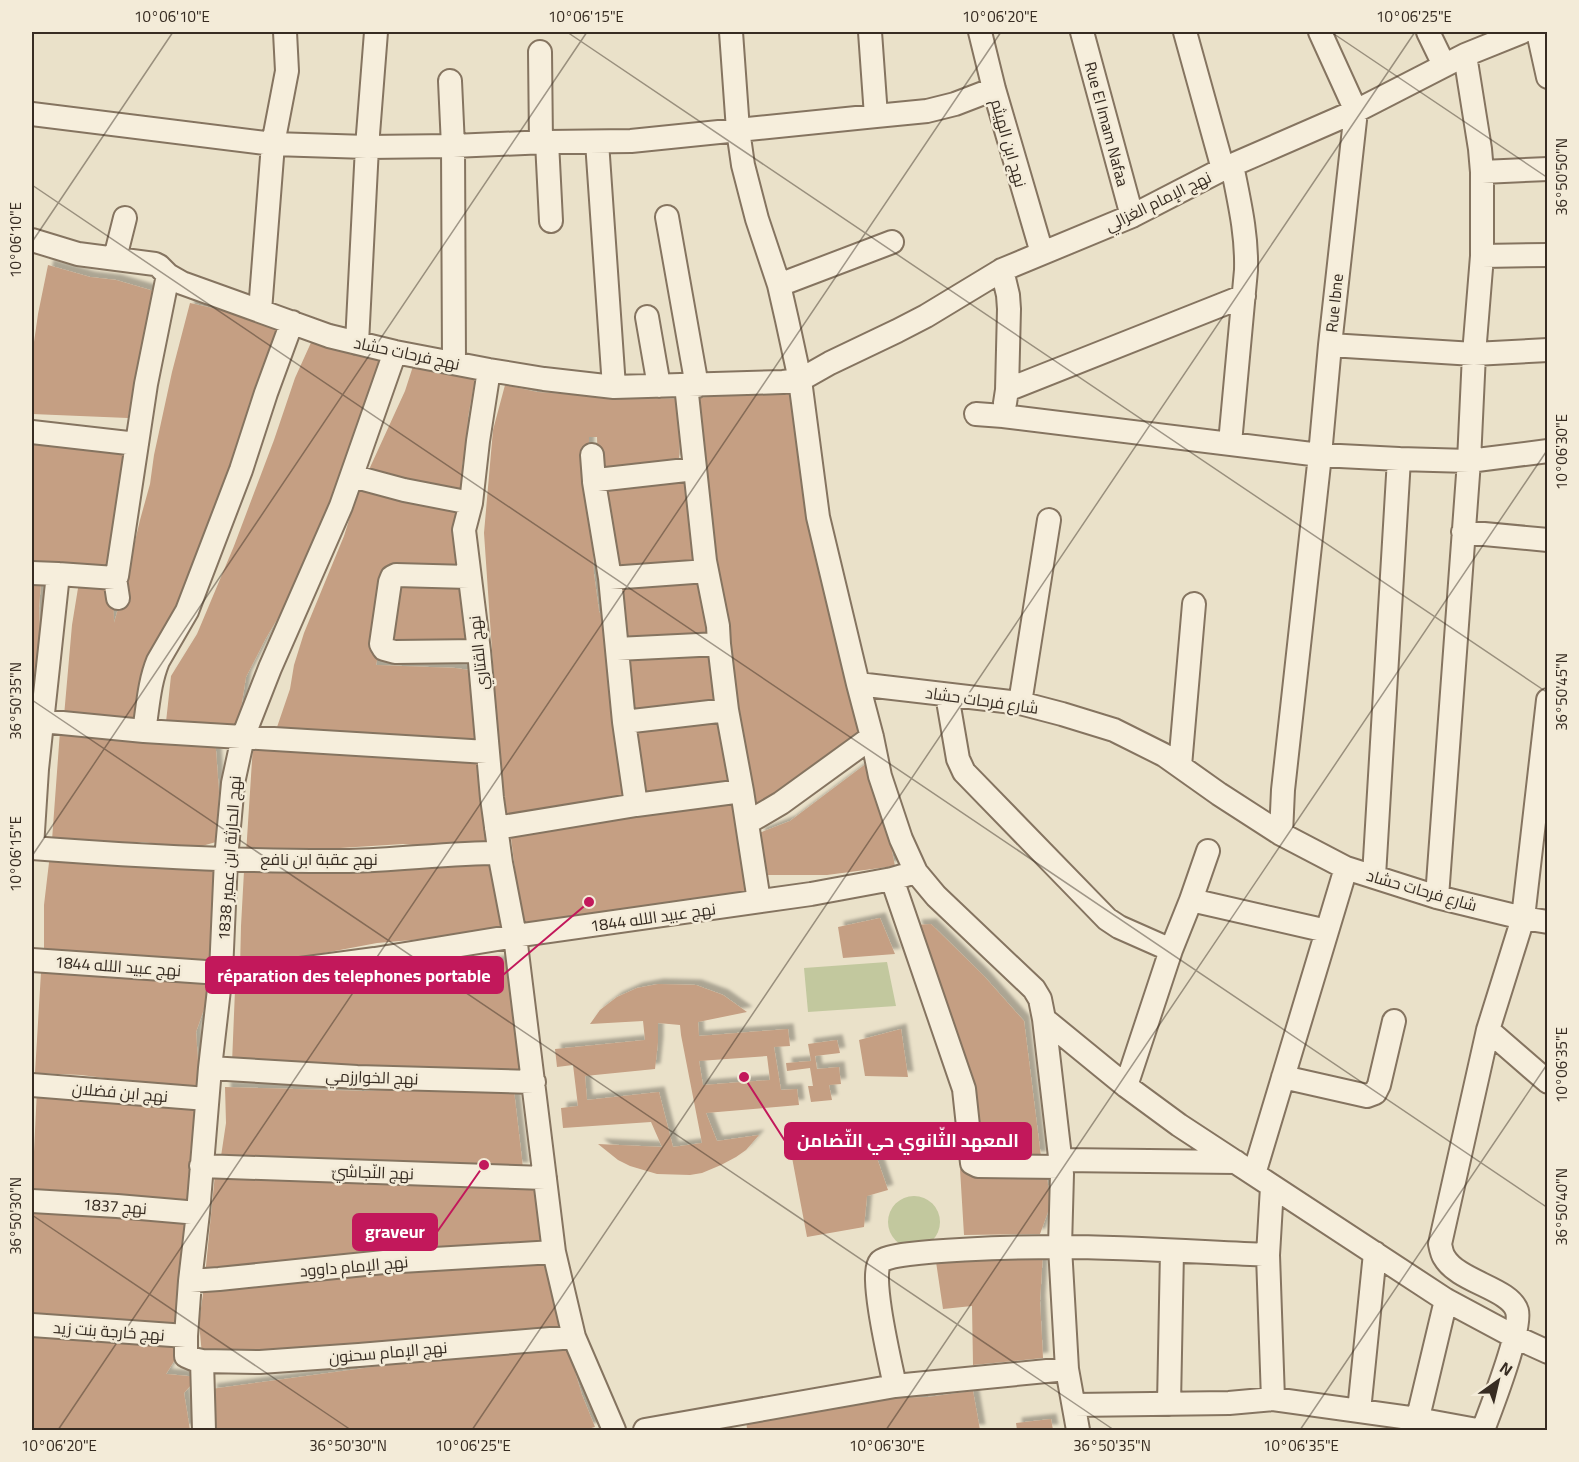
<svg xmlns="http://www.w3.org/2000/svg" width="1579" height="1462" viewBox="0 0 1579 1462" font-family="Georgia,Cairo,serif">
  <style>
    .green { fill: #c2c89e }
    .building { fill: #c59f83; fill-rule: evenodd; filter: url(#shadow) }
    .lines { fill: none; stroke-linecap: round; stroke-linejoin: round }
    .minor-casing { stroke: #857460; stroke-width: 26 }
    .minor { stroke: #f6eedc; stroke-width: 22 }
    .ticks { fill: none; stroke: #372c22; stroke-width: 1.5; stroke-opacity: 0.45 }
    .labels { text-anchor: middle; stroke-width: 5; stroke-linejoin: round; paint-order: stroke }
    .street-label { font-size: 16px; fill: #372c22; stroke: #f3ebd8 }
    .leader { fill: none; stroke: #c2185b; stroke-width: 2 }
    .callout-dot { fill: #c2185b; stroke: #f3ebd8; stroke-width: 2 }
    .callout { fill: #c2185b; stroke: #c2185b; stroke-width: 2 }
    .callout-label { font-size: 18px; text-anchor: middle; font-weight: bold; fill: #fff }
    .neatline { fill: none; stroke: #372c22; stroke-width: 2 }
    .ticks-label { font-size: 15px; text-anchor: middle; fill: #372c22 }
  </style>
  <defs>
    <filter id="shadow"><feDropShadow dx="5.5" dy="-5.5" stdDeviation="1.5" flood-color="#0004"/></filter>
  </defs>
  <rect width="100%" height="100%" fill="#eae1c9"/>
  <path class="green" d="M887 962 896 1006 808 1012 804 968Z
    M888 1222a26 26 0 1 1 52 0a26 26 0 1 1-52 0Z"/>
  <path class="building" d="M48 265 90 277 116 280 157 292 133 387 128 418 32 414V356L38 314Z
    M190 303 271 321 287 329 249 403 243 440 135 719 64 716 72 625 79 582H113L114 623 124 588 140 520 150 484 154 455 172 372Z
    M314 336 382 362 371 406 347 451 338 495 297 586 266 638 246 677 238 727 166 722 171 676 197 634 234 546 274 440 295 378Z
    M414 363 475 379 468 417 467 443 462 465V494L367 474 405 391Z
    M505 385 537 392 578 395 675 399 680 434 679 460 598 475 597 437H589L588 491 592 529 594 574 599 611 612 643 628 801 507 819 498 739 484 533 493 430Z
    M769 393 795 394 859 738 755 807 708 543 694 398Z
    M32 437 129 449 110 567 32 565Z
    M692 477 702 566 613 571 604 485Z
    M360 485 458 507 464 568 405 566 380 646 376 665 455 668 476 671 482 743 275 733 290 689 294 665 304 633 344 536Z
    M703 577 715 640 625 647 619 582Z
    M397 580 465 582 471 647 390 649Z
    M32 581 41 582 39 608 40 632 39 656 33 697H32Z
    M717 647 721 706 633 718 626 654Z
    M720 717 734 785 641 801 632 728Z
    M60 731 215 737 219 792 216 842 195 848 142 842 103 843 52 840Z
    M253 745 487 762 496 843 464 850 403 844 246 854Z
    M867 763 884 812 895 866 827 875H768L759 833 790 821Z
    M739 805 754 897 523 933 510 830 679 806Z
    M50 854 219 863 216 962 44 955V905Z
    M494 860 508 928 469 935 377 943 240 969 241 926 244 871Z
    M880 918 895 954 843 958 838 927Z
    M931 924 983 975 1024 1021 1041 1157 973 1155 916 925Z
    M516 958 527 1074 232 1063 235 990 276 989 417 973 471 966Z
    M41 972 213 983 196 1032 200 1090 81 1075 35 1073Z
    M658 984 696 985 723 995 747 1012 698 1022 699 1036 788 1029 790 1046 774 1047 781 1090 797 1089 799 1105 706 1113 717 1141 759 1135 746 1150 736 1157 721 1165 702 1173 690 1175 657 1174 630 1166 618 1160 598 1144 662 1147 651 1122 563 1128 561 1108 578 1106 573 1065 557 1067 555 1049 645 1040 643 1021 590 1024 600 1010 617 997 637 988ZM658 1023 680 1025 681 1035 702 1143 673 1147 659 1092 587 1100 585 1076 655 1069 658 1042ZM767 1056 770 1080 703 1085 699 1061Z
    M901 1029 908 1077 865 1076 859 1040Z
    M837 1040 840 1053 815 1056 817 1069 839 1067 841 1084 829 1085 832 1100 811 1102 808 1086H813L810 1068 787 1071 786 1063 811 1061 808 1044Z
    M225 1087 363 1091 452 1088 514 1091 523 1168 220 1163 226 1123Z
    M37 1089 200 1103 190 1152 193 1206 32 1194Z
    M868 1132 888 1190 867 1196 864 1227 807 1237 790 1147Z
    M960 1169 1046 1170 1051 1207 1049 1209 1040 1234 964 1235Z
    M215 1174 345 1182H540L546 1251 205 1276Z
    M32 1207 188 1218 182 1330 32 1320Z
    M1043 1252 1040 1301 1043 1358 973 1365 972 1306 943 1309 935 1255Z
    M552 1255 559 1331 435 1343 402 1340 357 1345 202 1355 199 1322 204 1287Z
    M32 1331 183 1347 166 1374 198 1377 184 1393 190 1430H32Z
    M541 1344 567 1345 582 1395 595 1427 584 1430H217L211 1389Z
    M973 1391 980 1430H747L746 1417 893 1398 928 1397Z
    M1051 1419 1053 1430H1017L1016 1423Z"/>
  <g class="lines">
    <defs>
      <path id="minor" d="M731 32 738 130 743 165 757 219 779 285 787 320 800 380 818 517 858 684 1020 703 1062 714 1114 730 1164 755 1219 794 1281 834 1346 868 1437 897 1523 918 1548 922
        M870 32 876 116
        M980 32 994 89 1042 253
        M1082 32 1132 216
        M1185 32 1223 169
        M1428 32 1444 65
        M1538 32 1548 77
        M540 52 541 143
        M450 81 453 146 454 363
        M32 114 273 144 367 147 453 146 547 142 631 141 876 116 927 111 955 104 994 89
        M547 142 551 221
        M597 142 614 387
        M1482 172 1548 169
        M667 217 697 386
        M32 240 78 254 155 264 159 266 168 275 182 283 329 336 395 352 489 370 544 379 614 387 783 382 800 380 830 363 897 331 926 316 1002 270 1132 216 1223 169 1356 111 1465 55 1522 32
        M1482 256 1548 255
        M115 258 125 218
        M1002 270 1008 295 1009 309 1007 390 1005 403
        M779 285 892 242
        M260 311 273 144 287 71 285 32
        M647 317 659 386
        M357 343 367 147 376 32
        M1330 345 1474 354 1548 350
        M489 370 478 441 471 503 464 530 479 651 492 798 501 863 515 936 554 1252 574 1337 614 1430
        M686 385 705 561 718 626 719 644 727 710 742 791 759 901
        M1007 390 1244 296
        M976 414 1003 416 1320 455 1399 459 1469 461 1548 451
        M32 432 137 444
        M1230 443 1246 270C1247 233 1239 201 1232 165
        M592 455 594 481
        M352 476 404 490 471 503
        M1463 532 1548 540
        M32 573 58 574 115 578
        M469 577 396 575 392 577 390 582 381 644 384 649 395 652 479 651
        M610 578 707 571
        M118 598 115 578 117 576 146 384 168 275
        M617 649 719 644
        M858 684 872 737 880 776 901 839 916 872 936 896 1034 989 1040 999 1044 1019 1126 1086 1179 1125 1446 1300 1515 1337 1548 1352
        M947 695 958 759 964 772 1107 919 1119 927 1171 950
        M1020 703 1049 520
        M42 721 144 731 487 752
        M624 722 727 710
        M144 731C148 707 149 683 158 661L187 611 241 470 266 393 292 322
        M1180 766 1194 604
        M636 805 624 722 610 578 594 482 597 480 695 469
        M747 823 781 803 872 737
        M496 828 636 805 742 791
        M1281 834 1283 790 1320 455 1330 345 1356 111 1320 32
        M32 847 37 769 58 574
        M32 848C137 856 243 862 349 861 399 860 449 853 499 853
        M1374 876 1399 459
        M892 879 964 1089 972 1163 978 1166 1062 1167
        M1437 897 1469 461 1474 354 1482 256V172L1480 149 1465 55
        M1191 900 1327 931
        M32 960 249 975 263 974 375 959 515 936 811 894 892 879 916 872
        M1044 1019 1062 1174 1060 1247 1067 1369 1078 1430
        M1488 1030 1548 1082
        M210 1068 357 1077 534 1082
        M1283 1077 1367 1096 1375 1093 1379 1085 1394 1021
        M32 1085 207 1099
        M1126 1086 1171 950 1191 900 1208 851
        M1061 1160 1236 1162
        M201 1166 545 1178
        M1254 1174 1346 868
        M1272 1187 1268 1255 1273 1399
        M32 1201 117 1206 198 1213
        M190 1281 219 1279 384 1262 554 1252
        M32 1325 186 1336
        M202 1361 260 1362 359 1355 574 1337
        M895 1386 1067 1369
        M1169 1404 1172 1251
        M1074 1405 1229 1403 1273 1399 1417 1419 1477 1430
        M1359 1411 1375 1253
        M204 1430 202 1361 193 1359 186 1356V1336L190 1281 198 1213 210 1068 221 972 226 859 233 783 243 737 270 668 341 506 395 352
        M645 1430 895 1386C891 1366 869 1275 880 1262 889 1249 1036 1247 1060 1247 1129 1247 1199 1252 1268 1255
        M1415 1430 1446 1300
        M1483 1430C1491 1409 1522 1329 1517 1311 1510 1288 1458 1282 1444 1257 1442 1254 1441 1249 1440 1244L1488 1030 1523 918 1548 700"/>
    </defs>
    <use href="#minor" class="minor-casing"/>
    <use href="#minor" class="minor"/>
  </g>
  <path class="ticks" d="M567 32 1548 693M1331 32 1548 178M32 185 1548 1208M32 242 173 32M32 700 1114 1430M32 856 587 32M32 1215 351 1430M58 1430 1001 32M472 1430 1415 32M886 1430 1548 449M1300 1430 1548 1063"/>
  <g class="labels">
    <g class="street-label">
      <text transform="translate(1107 124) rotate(75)" y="6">Rue El Imam Nafaa</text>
      <text transform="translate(1009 143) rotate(74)" y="6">نهج ابن الهيثم</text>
      <text transform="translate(1158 201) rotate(-26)" y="6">نهج الإمام الغزالي</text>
      <text transform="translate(1334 303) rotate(-84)" y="6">Rue Ibne</text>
      <text transform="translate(407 353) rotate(12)" y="6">نهج فرحات حشاد</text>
      <text transform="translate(478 653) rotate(-96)" y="6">نهج القتاري</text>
      <text transform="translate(982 700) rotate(8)" y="6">شارع فرحات حشاد</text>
      <text transform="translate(229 858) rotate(-86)" y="6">نهج الحارثة ابن عمير 1838</text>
      <text x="319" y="865">نهج عقبة ابن نافع</text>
      <text transform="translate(1422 890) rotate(16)" y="6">شارع فرحات حشاد</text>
      <text transform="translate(653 917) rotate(-8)" y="6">نهج عبيد اللله 1844</text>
      <text transform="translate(118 966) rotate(4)" y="6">نهج عبيد اللله 1844</text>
      <text transform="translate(372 1077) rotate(2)" y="6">نهج الخوارزمي</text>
      <text transform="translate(120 1092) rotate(5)" y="6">نهج ابن فضلان</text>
      <text transform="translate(373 1172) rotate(2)" y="6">نهج النّجاشيّ</text>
      <text transform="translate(115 1206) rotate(4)" y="6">نهج 1837</text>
      <text transform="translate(354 1266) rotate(-5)" y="6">نهج الإمام داوود</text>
      <text transform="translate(109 1331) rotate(4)" y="6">نهج خارجة بنت زيد</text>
      <text transform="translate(388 1352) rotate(-5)" y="6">نهج الإمام سحنون</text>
    </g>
  </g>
  <path class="leader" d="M589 902L503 975M744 1077L785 1141M484 1165L437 1232"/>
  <g class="callout-dot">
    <circle cx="589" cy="902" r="6"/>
    <circle cx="744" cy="1077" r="6"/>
    <circle cx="484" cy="1165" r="6"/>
  </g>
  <g class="callout">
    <rect x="206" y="957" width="297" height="36" rx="6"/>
    <rect x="785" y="1123" width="246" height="36" rx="6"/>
    <rect x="353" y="1214" width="84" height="36" rx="6"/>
  </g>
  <g class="callout-label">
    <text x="354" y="982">réparation des telephones portable</text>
    <text x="908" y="1147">المعهد الثّانوي حي التّضامن</text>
    <text x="395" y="1238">graveur</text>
  </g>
  <rect width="1579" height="1462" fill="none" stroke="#f3ebd8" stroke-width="66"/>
  <g transform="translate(1498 1381) rotate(34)" stroke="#f3ebd8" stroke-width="4.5" paint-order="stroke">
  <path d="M0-4.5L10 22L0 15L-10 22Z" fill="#372c22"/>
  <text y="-9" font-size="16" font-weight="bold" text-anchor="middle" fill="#372c22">N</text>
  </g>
  <rect x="33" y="33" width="1513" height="1396" class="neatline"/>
  <g class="ticks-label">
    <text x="172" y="22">10°06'10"E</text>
    <text x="586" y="22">10°06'15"E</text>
    <text x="1000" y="22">10°06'20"E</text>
    <text x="1414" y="22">10°06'25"E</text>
    <text transform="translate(1562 177) rotate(-90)" y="5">36°50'50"N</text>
    <text transform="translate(16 240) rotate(-90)" y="5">10°06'10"E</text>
    <text transform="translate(1562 452) rotate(-90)" y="5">10°06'30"E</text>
    <text transform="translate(1562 692) rotate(-90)" y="5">36°50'45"N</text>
    <text transform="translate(16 701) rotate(-90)" y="5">36°50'35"N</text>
    <text transform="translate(16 854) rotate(-90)" y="5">10°06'15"E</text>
    <text transform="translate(1562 1065) rotate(-90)" y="5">10°06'35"E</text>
    <text transform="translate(1562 1207) rotate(-90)" y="5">36°50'40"N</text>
    <text transform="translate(16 1216) rotate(-90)" y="5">36°50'30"N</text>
    <text x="59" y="1451">10°06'20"E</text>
    <text x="348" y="1451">36°50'30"N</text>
    <text x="473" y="1451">10°06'25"E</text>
    <text x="887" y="1451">10°06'30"E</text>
    <text x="1112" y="1451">36°50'35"N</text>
    <text x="1301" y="1451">10°06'35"E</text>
  </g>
</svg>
